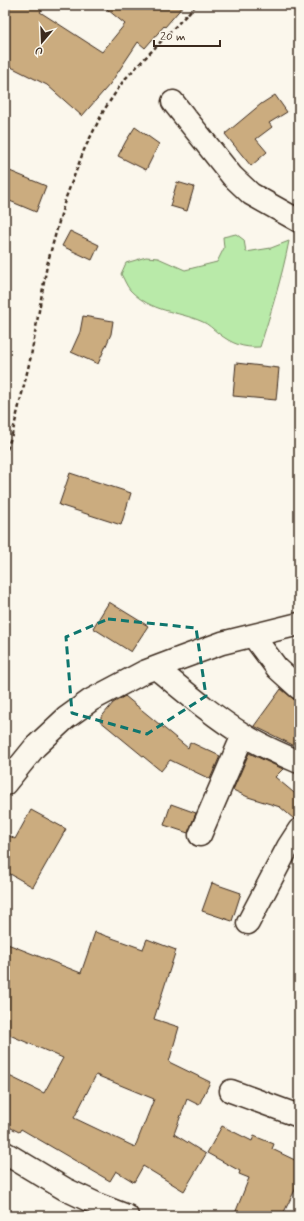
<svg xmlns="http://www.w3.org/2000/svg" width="304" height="1221" viewBox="0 0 304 1221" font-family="Mynerve,sans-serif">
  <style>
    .green { fill: #b9eaa9; stroke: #7a8a64 }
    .building { fill: #cbac7f; stroke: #3b2a1e; fill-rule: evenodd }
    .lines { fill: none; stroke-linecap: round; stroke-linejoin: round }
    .minor-casing { stroke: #3b2a1e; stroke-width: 25 }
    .path { stroke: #3b2a1e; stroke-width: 2.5; stroke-dasharray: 4 3; stroke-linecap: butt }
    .minor { stroke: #fbf7ec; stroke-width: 22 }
    .marked { fill: none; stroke: #0f766e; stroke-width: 3; stroke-dasharray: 8 5; stroke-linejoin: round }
  </style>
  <rect width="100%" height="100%" fill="#fbf7ec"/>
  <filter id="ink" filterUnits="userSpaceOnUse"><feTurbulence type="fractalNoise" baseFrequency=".025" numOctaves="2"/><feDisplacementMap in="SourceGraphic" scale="8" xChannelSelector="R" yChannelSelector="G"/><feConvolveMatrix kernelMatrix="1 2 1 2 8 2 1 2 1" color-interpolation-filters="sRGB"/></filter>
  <g filter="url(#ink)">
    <path class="green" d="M236 234 244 240 246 252 271 248 289 241C282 277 271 312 260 347 243 348 232 344 218 333 213 329 208 324 203 322 176 310 152 313 130 290 126 285 124 279 121 274L126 263 146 257 158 258 185 270 217 262 224 248 223 237Z"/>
    <path class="building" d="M5 5H46L40 12 102 52 125 24 102 5H184L165 27 164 26 145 48 138 42 110 84 82 116 47 85 5 64Z
      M275 95 287 112 269 123 272 127 256 139 267 152 251 166 225 134 261 104Z
      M135 127 159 144 146 170 118 156 126 141Z
      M5 169 46 186 36 212 5 199Z
      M177 182 194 187 187 211 170 206Z
      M70 231 99 245 92 260 62 246Z
      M83 316 113 321 111 334 98 364 71 352 80 332Z
      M236 363 279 368 276 400 233 396Z
      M70 473 131 493 121 525 59 505Z
      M109 602 148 626 131 652 93 628Z
      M281 689 291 697 299 702V748L254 726Z
      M125 696 188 748 190 742 220 756 210 779 170 760 161 771 99 720 113 703Z
      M249 753 283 769 275 777 299 797V818L294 819 280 807 248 797 233 790Z
      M171 804 196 813 188 833 164 825Z
      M31 810 66 829 33 887 5 871V845L10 836 15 839Z
      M212 883 241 893 232 921 202 911Z
      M95 932 143 949 147 939 176 950 154 1019 179 1027 169 1062 210 1082 199 1105 187 1099 174 1134 206 1154 184 1191 143 1166 134 1182 116 1171 110 1181 21 1129 19 1132 5 1125V1074L44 1093 63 1058 5 1033V943L81 973ZM96 1075 154 1099 135 1147 74 1118Z
      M222 1126 252 1141 254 1136 274 1144 272 1149 299 1162V1182L282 1216H234L249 1178 239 1174 240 1171 207 1153Z"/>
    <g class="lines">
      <defs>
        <path id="minor" d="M173 102 232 176 251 194 299 221
          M253 636 277 668 299 688
          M156 668C184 691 213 716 244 735 261 746 280 754 299 762
          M5 784 35 747 66 718 91 700 144 672 181 658 222 643 299 624
          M200 835 243 735
          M248 923 288 847 299 830
          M231 1091 299 1116
          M5 1153 65 1189 101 1206 127 1216"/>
      </defs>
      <use href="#minor" class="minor-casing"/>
      <path class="path" d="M5 456 13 431 31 356 47 265 65 200 84 150 104 110 124 80 196 5"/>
      <use href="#minor" class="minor"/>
    </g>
  </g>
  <path class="marked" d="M108 619 196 628 206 696 147 734 72 713 66 637Z"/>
  <rect width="304" height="1221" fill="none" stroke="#fbf7ec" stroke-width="20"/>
  <rect x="10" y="10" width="284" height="1201" fill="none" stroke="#3b2a1e" stroke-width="1.5" filter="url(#ink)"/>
  <g transform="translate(42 42) rotate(199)" stroke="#fbf7ec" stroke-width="3" paint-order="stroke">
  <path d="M0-3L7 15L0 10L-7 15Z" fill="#3b2a1e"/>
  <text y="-6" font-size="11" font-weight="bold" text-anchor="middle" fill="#3b2a1e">U</text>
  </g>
  <path d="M154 40v6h66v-6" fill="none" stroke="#3b2a1e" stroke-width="2"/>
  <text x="160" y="40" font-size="12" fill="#3b2a1e" stroke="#fbf7ec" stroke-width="3" paint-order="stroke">20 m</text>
</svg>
